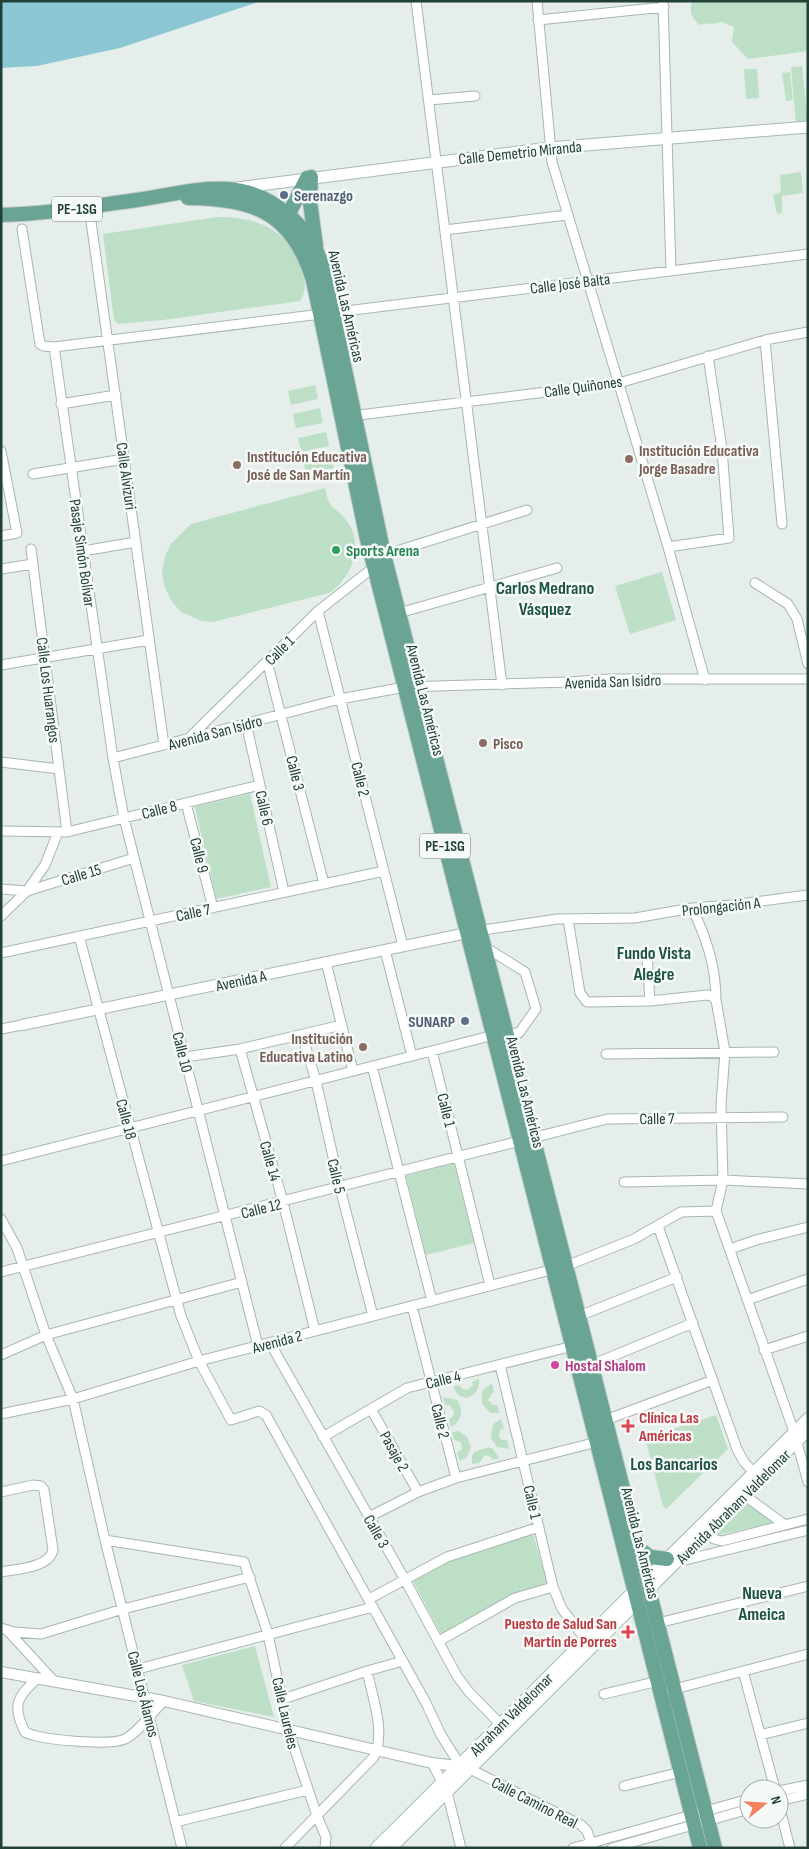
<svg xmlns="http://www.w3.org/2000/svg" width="809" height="1849" viewBox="0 0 809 1849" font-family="'Sofia Sans Condensed',sans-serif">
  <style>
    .green { fill: #bddfc6 }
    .water { fill: #8cc8d3 }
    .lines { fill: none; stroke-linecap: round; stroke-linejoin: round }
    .minor-casing { stroke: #a7b6b1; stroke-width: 11 }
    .tertiary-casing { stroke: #a7b6b1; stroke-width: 12 }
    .secondary-casing { stroke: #a3bab2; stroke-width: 13 }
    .primary-casing { stroke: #c1cac7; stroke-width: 16 }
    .minor { stroke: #fff; stroke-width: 9 }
    .tertiary { stroke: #fff; stroke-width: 10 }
    .secondary { stroke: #fff; stroke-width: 11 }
    .primary { stroke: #69a495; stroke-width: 14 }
    .service-dot { fill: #5c6f8a; stroke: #f5faf8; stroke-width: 2 }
    .education-dot { fill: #8d6e63; stroke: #f5faf8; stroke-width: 2 }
    .leisure-dot { fill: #2e9e5b; stroke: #f5faf8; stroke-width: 2 }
    .hotel-dot { fill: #d1479c; stroke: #f5faf8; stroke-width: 2 }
    .health-dot { fill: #e0444e; stroke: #f5faf8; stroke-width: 2 }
    .labels { text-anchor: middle; stroke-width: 5; stroke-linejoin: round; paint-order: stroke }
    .shield { fill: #f5faf8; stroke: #627872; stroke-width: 1 }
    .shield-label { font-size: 15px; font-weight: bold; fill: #234038 }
    .street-label { font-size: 16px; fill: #234038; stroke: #f5faf8 }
    .service-label { font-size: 16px; font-weight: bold; fill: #4e5e75; stroke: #f5faf8; text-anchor: start }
    .education-label { font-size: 16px; font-weight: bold; fill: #785e54; stroke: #f5faf8; text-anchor: start }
    .leisure-label { font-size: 16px; font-weight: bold; fill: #27864d; stroke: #f5faf8; text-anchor: start }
    .hotel-label { font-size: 16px; font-weight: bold; fill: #b23c85; stroke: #f5faf8; text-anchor: start }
    .health-label { font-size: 16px; font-weight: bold; fill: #be3a42; stroke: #f5faf8; text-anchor: start }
    .neighbourhood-label { font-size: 18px; font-weight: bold; fill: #1e5346; stroke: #f5faf8 }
  </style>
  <rect width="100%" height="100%" fill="#e5eeea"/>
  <path class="green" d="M692 1H808V51L748 59 732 42 734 27 722 22C715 25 708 22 700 25 691 17 689 13 692 1Z
    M802 66 808 123 796 124 791 67Z
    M744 69H757L759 98 746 99Z
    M790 72 793 100 786 101 782 73Z
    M801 172 803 193 782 196V213L777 214 773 195 781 192 780 175Z
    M217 217C256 217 287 228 301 267 306 279 307 290 300 301L163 320 118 324 114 320 103 234Z
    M315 385 318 399 291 405 288 391Z
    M320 408 323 423 296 428 293 414Z
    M326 432 329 446 301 452 298 438Z
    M331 454 334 468 306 474 303 460Z
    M325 488C330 511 332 503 345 519 366 543 352 578 329 593L213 622 202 621 181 612 173 603 165 588 162 573 165 556 171 544 191 524Z
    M662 572 676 620 630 634 615 586Z
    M250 794 271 887 216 899 195 807Z
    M454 1163 474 1243 426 1255 406 1176Z
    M479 1379C480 1390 475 1395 466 1398L458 1395 453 1387 459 1385 463 1389 467 1390 473 1385 472 1382Z
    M492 1383 494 1392 491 1394 488 1400 493 1405H497L500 1413H490L482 1404V1391Z
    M443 1397 457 1400C464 1411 462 1420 451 1427L449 1419 453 1417 454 1412 450 1405H445Z
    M716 1415 728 1449 666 1509 663 1506 645 1438Z
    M501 1419 504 1428 500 1430 499 1437 502 1440H507L509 1449 497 1447 491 1438 493 1424Z
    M459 1431 467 1437 471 1447 467 1457 460 1461 457 1453 462 1449 461 1442 454 1440 452 1432Z
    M489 1447 493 1449 499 1458 492 1460 491 1457 485 1455 479 1463 472 1464V1456L474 1452Z
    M745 1500 775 1522 719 1535 715 1530Z
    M533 1534 548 1584 515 1594 442 1636 412 1579 470 1551Z
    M255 1646 274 1717 194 1701 182 1665Z"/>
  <path class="water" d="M1 1H261L120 48 37 66 1 68Z"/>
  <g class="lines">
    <defs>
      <path id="minor" d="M416 1 502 685
        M537 1 552 162 668 547 705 680
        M663 1 671 271
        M538 20 664 7
        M429 100 475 96
        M89 207 164 745
        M22 229 40 344 43 346 54 347 808 254
        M445 230 567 215
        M765 340 782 524
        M54 347 113 758 124 818 258 1346
        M61 404 116 395
        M351 416 619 383 765 340 808 332
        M1 451 17 533 1 536
        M33 474 124 459
        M668 547 729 538 722 449 708 356
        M31 549 67 832
        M83 551 136 542
        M384 555 527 510
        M1 569 33 564
        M755 583 788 604 797 619 808 664
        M318 611 403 946
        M399 613 557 568
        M267 661 324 884
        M1 665 149 640
        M246 723 284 892
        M189 738 318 611 374 567
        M113 758 340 699 405 687 569 682 610 679H808
        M1 762 59 769
        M186 803 213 908
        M1 831 67 832 260 785
        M1 889 27 891 134 858
        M692 908C706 937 716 966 716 1000
        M1 916 27 891 45 865 58 832
        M568 919 580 993 587 1002 650 1001 707 995 712 996 716 1000 725 1052 721 1104 723 1180 716 1211 794 1432 808 1482
        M477 931 557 919 635 918 692 908 732 905 808 895
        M79 936 181 1316 199 1361 231 1420 259 1411 266 1415 426 1703 441 1735 460 1765
        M385 950 412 1056
        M1 953 384 871
        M647 955 650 1001
        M326 962 353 1071
        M1 1029 22 1025
        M302 1035 316 1081 340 1188 373 1316
        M240 1049 283 1202 315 1331
        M432 1051 490 1285
        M606 1054 774 1052
        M185 1057 240 1049 342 1025
        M372 1066 432 1301
        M1 1161 494 1035 519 1033 536 1009 525 972 485 947
        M624 1182 723 1180 808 1184
        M1 1219 17 1248 46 1335 73 1399 105 1540 182 1848
        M658 1226 737 1449 744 1462 758 1477
        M730 1249 756 1240 808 1227
        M1 1272 607 1119 783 1117
        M747 1300 808 1279
        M412 1306 456 1478
        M579 1316 677 1277
        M270 1343 404 1578 457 1676 469 1692 504 1728
        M764 1350 808 1336
        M1 1355 46 1335 242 1282
        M500 1365 553 1587 562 1609 586 1640
        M591 1365 693 1323
        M371 1409 418 1492
        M1 1414 73 1399 199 1361 566 1266 634 1239 681 1212 716 1211
        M603 1421 713 1380
        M323 1437 407 1388 577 1345
        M1 1492 33 1485 41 1486 44 1490 53 1550C49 1568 17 1569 1 1572
        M744 1495 785 1525
        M369 1517 418 1492 456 1478 597 1442
        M706 1533 714 1539 722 1541 808 1519
        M105 1540 244 1562 268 1634 288 1729 317 1816 326 1837 325 1848
        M677 1562 808 1530
        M369 1599 447 1557 539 1527
        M658 1623 808 1586
        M1 1628 14 1632 41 1634 123 1609 250 1577
        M7 1630 53 1680
        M439 1641 515 1598 553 1587
        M138 1669 373 1607
        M743 1671 775 1789
        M38 1678C18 1696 11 1705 25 1732 39 1740 110 1746 125 1739 140 1731 152 1712 164 1701
        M671 1690 808 1654
        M604 1694 658 1681
        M283 1699 367 1671 403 1661
        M760 1735 808 1723
        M432 1763 447 1792 461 1848
        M470 1769 581 1825 587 1831 593 1848
        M624 1786 681 1772
        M779 1791 808 1785
        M779 1801 808 1794
        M779 1805 790 1848
        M175 1822 308 1790
        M285 1848 373 1758C387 1734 372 1696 367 1671
        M573 1848 749 1799
        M612 1848 749 1809"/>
      <path id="tertiary" d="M22 1025 467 933
        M646 1579 808 1418
        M649 1590 808 1431
        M1 1672 164 1701 432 1763 465 1767"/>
      <path id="secondary" d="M237 188 549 148 808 127
        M376 1848 646 1579
        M391 1848 641 1598"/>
      <path id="primary" d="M311 177 310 202 316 246
        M188 198C254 199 292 212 313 280L367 539 700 1848
        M1 215C47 214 92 206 137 200 192 192 241 173 288 215 308 231 319 251 325 275L384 555 715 1848
        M285 221 307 178
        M639 1549 650 1557 667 1559"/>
    </defs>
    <use href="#minor" class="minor-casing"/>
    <use href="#tertiary" class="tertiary-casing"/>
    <use href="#secondary" class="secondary-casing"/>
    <use href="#primary" class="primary-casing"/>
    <use href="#minor" class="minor"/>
    <use href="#tertiary" class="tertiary"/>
    <use href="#secondary" class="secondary"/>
    <use href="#primary" class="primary"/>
  </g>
  <g class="service-dot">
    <circle cx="284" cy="195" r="5"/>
    <circle cx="465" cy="1021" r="5"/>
  </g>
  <g class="education-dot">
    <circle cx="629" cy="459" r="5"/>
    <circle cx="237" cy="465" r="5"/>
    <circle cx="483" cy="743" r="5"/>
    <circle cx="363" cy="1047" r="5"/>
  </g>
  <circle class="leisure-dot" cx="336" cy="550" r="5"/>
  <circle class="hotel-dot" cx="555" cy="1365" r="5"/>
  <g class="health-dot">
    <path d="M625.5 1418.5h5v5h5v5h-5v5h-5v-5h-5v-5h5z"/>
    <path d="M625.5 1624.5h5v5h5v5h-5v5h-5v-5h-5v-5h5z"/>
  </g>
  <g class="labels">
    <g class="shield">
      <rect x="52" y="196.5" width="50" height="25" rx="4"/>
      <rect x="420" y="833.5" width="50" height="25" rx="4"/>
    </g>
    <g class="shield-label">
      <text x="77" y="214">PE-1SG</text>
      <text x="445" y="851">PE-1SG</text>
    </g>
    <g class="street-label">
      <text transform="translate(520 152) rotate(-6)" y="6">Calle Demetrio Miranda</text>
      <text transform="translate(570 283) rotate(-7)" y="6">Calle José Balta</text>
      <text transform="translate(347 306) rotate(77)" y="6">Avenida Las Américas</text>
      <text transform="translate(583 386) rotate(-8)" y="6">Calle Quiñones</text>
      <text transform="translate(127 476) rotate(82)" y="6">Calle Alvizuri</text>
      <text transform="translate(83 553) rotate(82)" y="6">Pasaje Simón Bolívar</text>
      <text transform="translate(279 650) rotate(-45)" y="6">Calle 1</text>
      <text transform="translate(613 681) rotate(-2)" y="6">Avenida San Isidro</text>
      <text transform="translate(49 690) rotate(83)" y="6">Calle Los Huarangos</text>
      <text transform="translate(426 700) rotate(76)" y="6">Avenida Las Américas</text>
      <text transform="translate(215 732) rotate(-15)" y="6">Avenida San Isidro</text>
      <text transform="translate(296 773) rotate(76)" y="6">Calle 3</text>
      <text transform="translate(361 779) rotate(76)" y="6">Calle 2</text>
      <text transform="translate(265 808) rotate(77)" y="6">Calle 6</text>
      <text transform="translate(159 809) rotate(-14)" y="6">Calle 8</text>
      <text transform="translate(200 855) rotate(76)" y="6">Calle 9</text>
      <text transform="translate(81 874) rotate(-17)" y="6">Calle 15</text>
      <text transform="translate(721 906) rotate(-6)" y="6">Prolongación A</text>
      <text transform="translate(193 912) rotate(-12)" y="6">Calle 7</text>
      <text transform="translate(241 980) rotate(-12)" y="6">Avenida A</text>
      <text transform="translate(183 1052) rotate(76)" y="6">Calle 10</text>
      <text transform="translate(526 1092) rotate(76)" y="6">Avenida Las Américas</text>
      <text transform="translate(447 1110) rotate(76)" y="6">Calle 1</text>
      <text transform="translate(657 1118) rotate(-1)" y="6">Calle 7</text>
      <text transform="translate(127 1119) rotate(75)" y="6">Calle 18</text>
      <text transform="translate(271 1161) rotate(74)" y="6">Calle 14</text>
      <text transform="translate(337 1176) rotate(77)" y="6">Calle 5</text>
      <text transform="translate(261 1208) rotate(-14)" y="6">Calle 12</text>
      <text transform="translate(277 1341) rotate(-15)" y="6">Avenida 2</text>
      <text transform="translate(443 1379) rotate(-14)" y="6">Calle 4</text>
      <text transform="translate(441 1421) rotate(76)" y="6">Calle 2</text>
      <text transform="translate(395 1451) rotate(61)" y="6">Pasaje 2</text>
      <text transform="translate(533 1502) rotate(77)" y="6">Calle 1</text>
      <text transform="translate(733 1506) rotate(-45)" y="6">Avenida Abraham Valdelomar</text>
      <text transform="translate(377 1531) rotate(60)" y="6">Calle 3</text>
      <text transform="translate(641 1543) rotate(76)" y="6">Avenida Las Américas</text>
      <text transform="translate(144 1694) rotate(76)" y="6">Calle Los Álamos</text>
      <text transform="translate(286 1713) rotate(77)" y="6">Calle Laureles</text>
      <text transform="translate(511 1714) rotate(-45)" y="6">Abraham Valdelomar</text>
      <text transform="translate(535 1802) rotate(27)" y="6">Calle Camino Real</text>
    </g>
    <g class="service-label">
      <text x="294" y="201">Serenazgo</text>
      <text x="455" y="1027" text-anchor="end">SUNARP</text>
    </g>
    <g class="education-label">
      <text x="639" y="456">Institución Educativa<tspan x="639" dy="18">Jorge Basadre</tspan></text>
      <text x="247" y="462">Institución Educativa<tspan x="247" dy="18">José de San Martín</tspan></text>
      <text x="493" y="749">Pisco</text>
      <text x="353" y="1044" text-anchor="end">Institución<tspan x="353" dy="18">Educativa Latino</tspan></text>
    </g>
    <g class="leisure-label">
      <text x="346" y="556">Sports Arena</text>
    </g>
    <g class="hotel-label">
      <text x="565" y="1371">Hostal Shalom</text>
    </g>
    <g class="health-label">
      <text x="639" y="1423">Clínica Las<tspan x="639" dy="18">Américas</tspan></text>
      <text x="617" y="1629" text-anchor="end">Puesto de Salud San<tspan x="617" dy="18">Martín de Porres</tspan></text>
    </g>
    <g class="neighbourhood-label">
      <text x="545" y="594">Carlos Medrano<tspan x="545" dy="21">Vásquez</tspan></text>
      <text x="654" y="959">Fundo Vista<tspan x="654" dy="21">Alegre</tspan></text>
      <text x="674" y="1470">Los Bancarios</text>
      <text x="762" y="1599">Nueva<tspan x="762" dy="21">Ameica</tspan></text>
    </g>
  </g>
  <rect width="809" height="1849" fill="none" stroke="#234038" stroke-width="5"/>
  <g transform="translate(764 1804) rotate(72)"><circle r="24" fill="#f5faf8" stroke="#a1b0ab"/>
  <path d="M0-4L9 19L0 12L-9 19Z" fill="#f4815d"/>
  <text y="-8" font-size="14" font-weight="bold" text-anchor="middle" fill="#234038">N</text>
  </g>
</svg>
